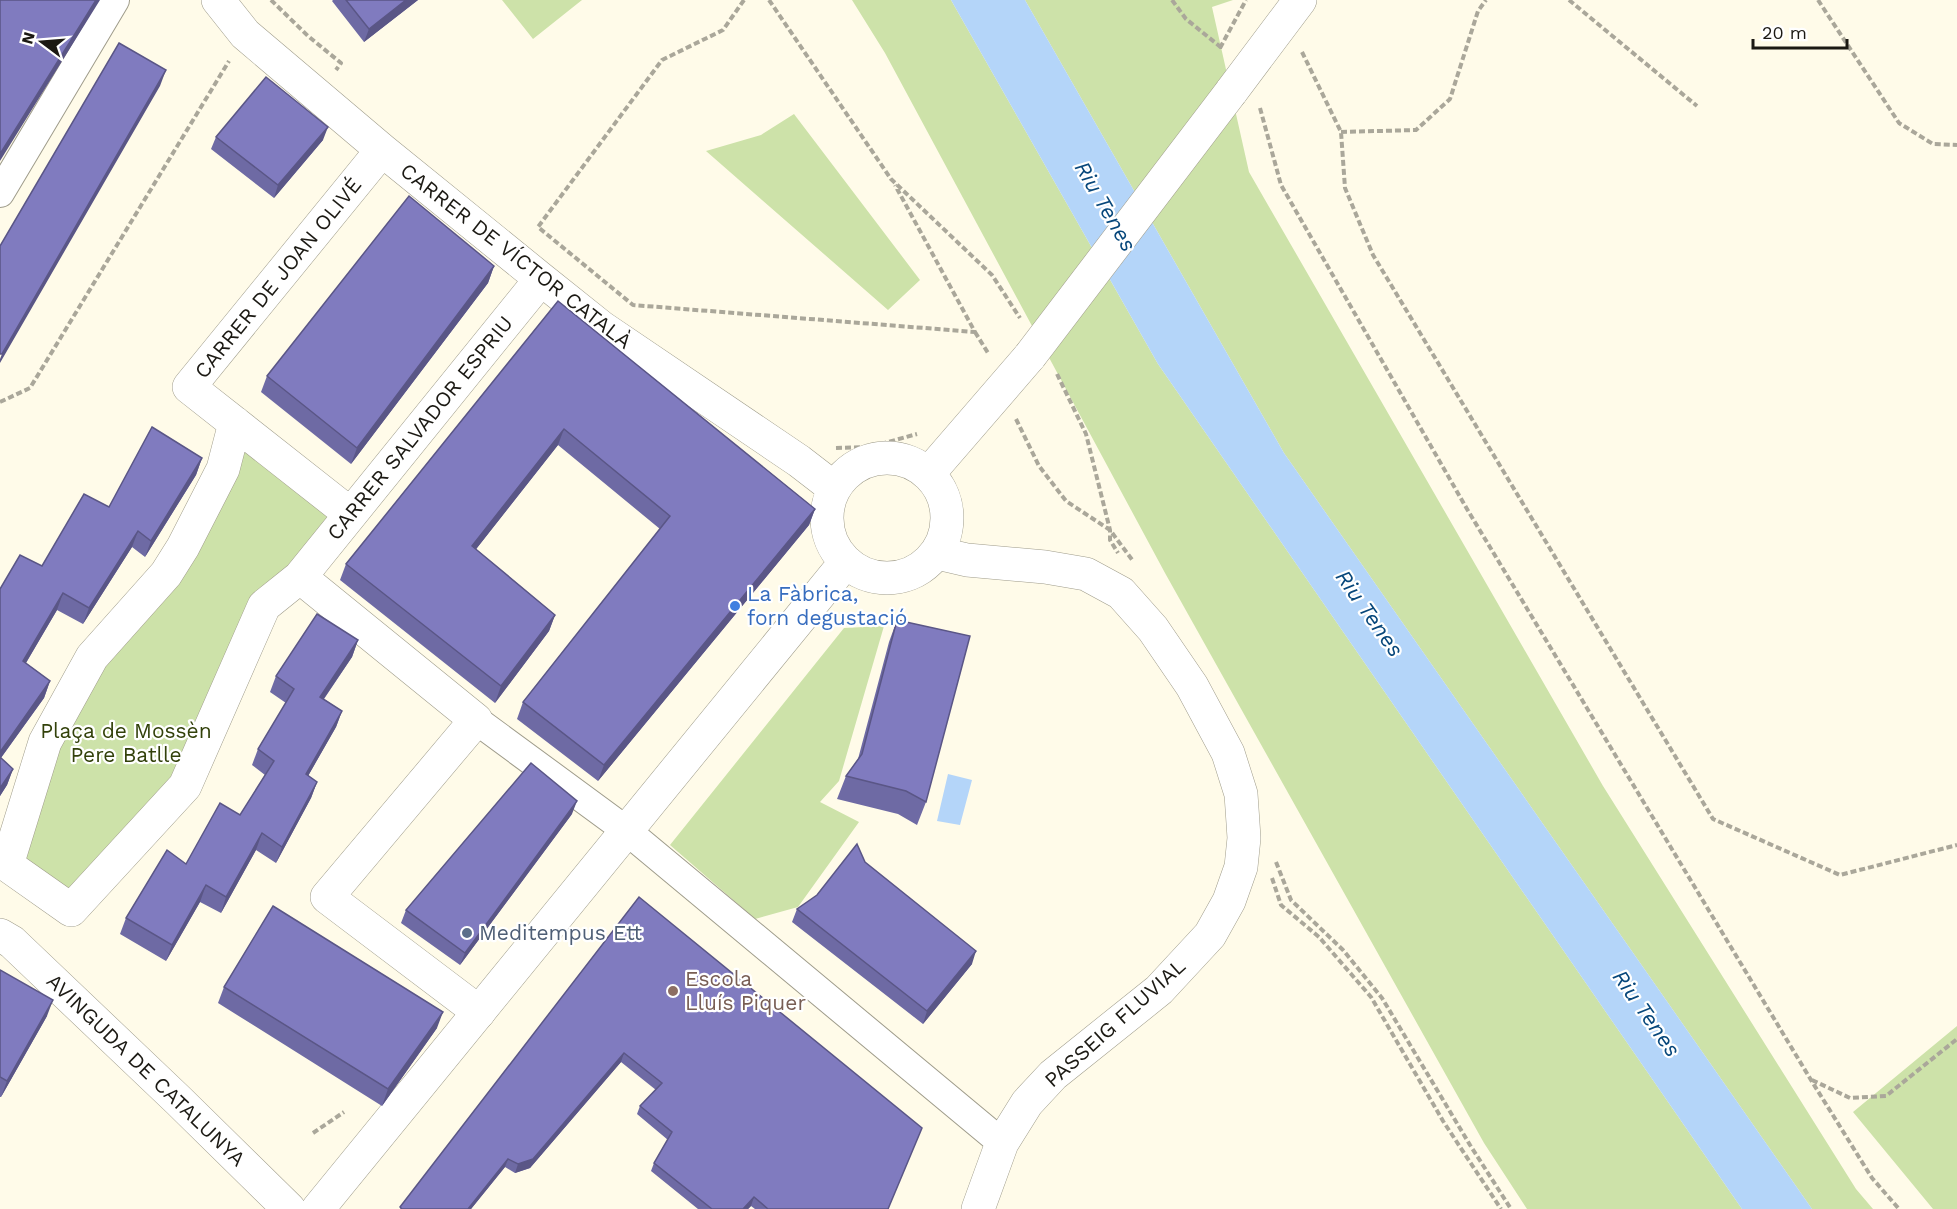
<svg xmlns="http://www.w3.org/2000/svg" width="1957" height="1209" viewBox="0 0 1957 1209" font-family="'Work Sans',sans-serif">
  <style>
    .green { fill: #cde2a9 }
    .water { fill: #b4d5f9 }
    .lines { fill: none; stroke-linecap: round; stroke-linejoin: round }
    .pedestrian-casing { stroke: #9f9c8b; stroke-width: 30 }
    .minor-casing { stroke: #9f9c8b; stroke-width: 34 }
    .tertiary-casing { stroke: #9f9c8b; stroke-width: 34 }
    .path { stroke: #aaa79a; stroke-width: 4; stroke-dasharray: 6 3; stroke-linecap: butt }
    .pedestrian { stroke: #fff; stroke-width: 28 }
    .minor { stroke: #fff; stroke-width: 33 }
    .tertiary { stroke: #fff; stroke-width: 33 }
    .tertiary-bridge-casing { stroke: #9f9c8b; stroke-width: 34; stroke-linecap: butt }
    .tertiary-bridge { stroke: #fff; stroke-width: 33 }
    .wall { fill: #6e6aa4 }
    .shaded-wall { fill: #5a5686 }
    .building { fill: #807bbf; stroke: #5a5686; stroke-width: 1.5 }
    .shop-dot { fill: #3f7fe0; stroke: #fff; stroke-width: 2 }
    .service-dot { fill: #5c6f8a; stroke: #fff; stroke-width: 2 }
    .education-dot { fill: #8d6e63; stroke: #fff; stroke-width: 2 }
    .labels { text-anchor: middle; stroke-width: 4.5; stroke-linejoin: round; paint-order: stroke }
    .street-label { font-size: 21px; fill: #1b1913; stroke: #fff }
    .shop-label { font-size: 21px; fill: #366cbe; stroke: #fff; text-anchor: start }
    .park-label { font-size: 21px; fill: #32410a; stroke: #fff }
    .service-label { font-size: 21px; fill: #4e5e75; stroke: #fff; text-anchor: start }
    .education-label { font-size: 21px; fill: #785e54; stroke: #fff; text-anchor: start }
    .water-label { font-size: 22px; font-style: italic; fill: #07477b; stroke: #fff }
  </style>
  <rect width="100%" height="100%" fill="#fffbe9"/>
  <path class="green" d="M502 0H582L533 39Z
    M852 0H951L1158 364 1742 1209H1527L1484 1143 1165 573 885 53Z
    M1025 0H1233L1212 7 1249 172 1603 786 1856 1189 1873 1209H1812L1284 453Z
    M794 114 920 280 888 310 706 151 761 135Z
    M235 423 349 513 264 606 185 786 71 910 7 865 45 742 166 574Z
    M884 626 839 781 820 802 859 822 798 907 755 919 670 845 844 628Z
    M1957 1026V1209H1933L1853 1112Z"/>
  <path class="water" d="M951 0H1025L1284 453 1812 1209H1742L1158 364Z
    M948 774 972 780 960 825 937 821Z"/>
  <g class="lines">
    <defs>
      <path id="pedestrian" d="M0 193 115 0
        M476 720 627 831 1002 1143"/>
      <path id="minor" d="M218 0 245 34 382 150 541 279 601 327 799 461 834 488
        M235 423 223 469 183 547 166 574 92 657 45 742 7 865 71 910 185 786 264 606 300 577 541 279
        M349 513 189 387 382 150
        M937 553 967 560 1045 567 1086 574 1121 593 1153 629 1192 686 1228 753 1241 794 1243 823 1244 838 1241 867 1229 901 1210 935 1159 990 1053 1075 1027 1103 1002 1143 978 1209
        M300 577 476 720 327 897 479 1012"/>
      <path id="tertiary" d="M1231 92 1300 0
        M827 518a60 60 0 1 1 120 0a60 60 0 1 1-120 0Z
        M929 473 1030 356
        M0 935 12 942 178 1100 289 1209
        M318 1209 845 563"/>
    </defs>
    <use href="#pedestrian" class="pedestrian-casing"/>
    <use href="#minor" class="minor-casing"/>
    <use href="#tertiary" class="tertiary-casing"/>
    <path class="path" d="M271 0 308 36 341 63 336 70
      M744 0 723 30 662 60 538 227 633 305 975 332 895 185
      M769 0 891 179 992 275 1020 318
      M1172 0 1186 19 1223 49
      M1569 0 1697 106
      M1818 0 1899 123 1933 144 1957 145
      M1220 48 1246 0
      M1302 52 1341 132 1345 188 1373 255 1713 819 1840 875 1957 845
      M1260 108 1281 185 1467 509 1811 1080 1872 1178 1899 1209
      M1341 132 1416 130 1450 99 1478 11 1486 0
      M975 332 988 353
      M1057 374 1086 434 1110 530V540L1118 553
      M0 402 30 388 229 61
      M1016 419 1039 466 1066 501 1110 530 1133 561
      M836 448 870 447 917 434
      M1276 862 1291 900 1343 950 1382 998 1470 1145 1511 1209
      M1272 878 1281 905 1319 937 1371 997 1443 1121 1501 1209
      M1812 1080 1850 1098 1886 1096 1957 1039
      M313 1133 344 1112"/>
    <use href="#pedestrian" class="pedestrian"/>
    <use href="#minor" class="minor"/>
    <use href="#tertiary" class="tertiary"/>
    <defs>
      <path id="tertiary-bridge" d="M1030 356 1231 92"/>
    </defs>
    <use href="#tertiary-bridge" class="tertiary-bridge-casing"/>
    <use href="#tertiary-bridge" class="tertiary-bridge"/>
  </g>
  <path class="wall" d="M333 0H418L364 42 332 1Z
    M216 137 323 140 274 198 211 149Z
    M494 266 488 283 351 464 261 392 267 376Z
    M558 301 815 509 809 525 598 781 517 719 523 702 660 529 558 445 476 549 555 615 549 631 495 703 340 580 346 564Z
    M202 458 196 475 145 557 132 547 83 624 57 610 26 663 50 681 44 698 1 758 13 769 7 785 0 796V589L42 566 109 507Z
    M897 620 926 802 917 825 898 814 837 799 846 776 858 759 889 642Z
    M358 640 352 657 324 699 342 711 336 727 308 776 317 782 311 798 276 863 256 850 221 913 200 902 166 961 120 934 126 918 240 815 265 775 252 765 258 749 286 703 270 692 276 676Z
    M572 814 460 965 401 923 406 910Z
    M865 862 972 964 923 1024 792 922 797 909Z
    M639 897 889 1209H755L751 1206 748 1209H698L651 1171 654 1163 668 1140 637 1114 640 1106 656 1090 621 1062 530 1168 515 1173 505 1167 471 1209H400Z
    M0 970 47 1016 1 1097H0Z
    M224 987 437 1028 382 1106 218 1003Z"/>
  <path class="shaded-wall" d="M96 0H100L0 161V154Z
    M406 0H418L364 42 369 29Z
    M166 70 160 86 0 363V359L2 354Z
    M328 127 323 140 274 198 278 185Z
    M494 266 488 283 351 464 357 448Z
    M564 429 558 445 466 562 472 546Z
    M202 458 196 475 145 557 151 541Z
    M815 509 809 525 598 781 604 765Z
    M138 531 132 547 83 624 89 608Z
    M63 593 57 610 17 678 23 661Z
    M555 615 549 631 495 703 501 686Z
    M358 640 352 657 314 713 320 697Z
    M50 681 44 698 0 759V752Z
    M342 711 336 727 300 790 306 774Z
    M13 769 7 785 0 796V788Z
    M317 782 311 798 276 863 282 847Z
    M577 801 572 814 460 965 465 953Z
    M262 833 256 850 221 913 226 897Z
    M206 885 200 902 166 961 172 945Z
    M976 951 972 964 923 1024 927 1011Z
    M53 1000 47 1016 1 1097 7 1081Z
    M443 1012 437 1028 382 1106 388 1089Z
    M624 1053 621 1062 530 1168 515 1173 518 1164Z
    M508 1159 505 1167 471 1209H468Z
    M754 1197 751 1206 748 1209H743Z"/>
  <path class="building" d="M0 0H96L0 154Z
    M346 0H406L369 29Z
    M119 43 166 70 2 354H0V246Z
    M266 77 328 127 278 185 216 137Z
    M409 196 494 266 357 448 267 376Z
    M558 301 815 509 604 765 523 702 670 516 564 429 472 546 555 615 501 686 346 564Z
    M152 427 202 458 151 541 138 531 89 608 63 593 23 661 50 681 0 752V589L20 555 42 566 84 494 109 507Z
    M317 614 358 640 320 697 342 711 306 774 317 782 282 847 262 833 226 897 206 885 172 945 126 918 167 850 186 864 220 803 240 815 274 761 258 749 294 689 276 676Z
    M897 620 970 636 926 802 906 791 846 776 862 754Z
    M0 757 13 769 0 788Z
    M531 763 577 801 465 953 406 910Z
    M857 844 865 862 976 951 927 1011 797 909 817 895Z
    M639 897 922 1128 888 1209H768L754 1197 743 1209H712L654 1163 672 1132 640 1106 662 1083 624 1053 533 1159 518 1164 508 1159 468 1209H402L400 1207Z
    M273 906 443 1012 388 1089 224 987Z
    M0 970 53 1000 7 1081 0 1077Z"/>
  <circle class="shop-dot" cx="735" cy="606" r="6"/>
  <circle class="service-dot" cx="467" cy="933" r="6"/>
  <circle class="education-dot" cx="673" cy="991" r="6"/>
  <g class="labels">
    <g class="street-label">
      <text transform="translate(516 256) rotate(38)" y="7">CARRER DE VÍCTOR CATALÀ</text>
      <text transform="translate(278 278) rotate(-51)" y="7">CARRER DE JOAN OLIVÉ</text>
      <text transform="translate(420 428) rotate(-51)" y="7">CARRER SALVADOR ESPRIU</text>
      <text transform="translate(1115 1023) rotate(-42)" y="7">PASSEIG FLUVIAL</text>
      <text transform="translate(146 1070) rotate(44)" y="7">AVINGUDA DE CATALUNYA</text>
    </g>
    <g class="shop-label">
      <text x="747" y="601">La Fàbrica,<tspan x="747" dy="24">forn degustació</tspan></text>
    </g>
    <g class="park-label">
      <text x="126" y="738">Plaça de Mossèn<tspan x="126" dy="24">Pere Batlle</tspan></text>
    </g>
    <g class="service-label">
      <text x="479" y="940">Meditempus Ett</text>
    </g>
    <g class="education-label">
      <text x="685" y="986">Escola<tspan x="685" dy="24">Lluís Piquer</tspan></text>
    </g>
    <g class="water-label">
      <text transform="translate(1106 206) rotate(60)" y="8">Riu Tenes</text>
      <text transform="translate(1370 613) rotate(55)" y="8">Riu Tenes</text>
      <text transform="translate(1647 1013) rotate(55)" y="8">Riu Tenes</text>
    </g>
  </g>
  <g transform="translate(42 42) rotate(286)" stroke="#ffffff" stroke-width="4.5" paint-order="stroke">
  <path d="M0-4.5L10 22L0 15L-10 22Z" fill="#1b1913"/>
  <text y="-9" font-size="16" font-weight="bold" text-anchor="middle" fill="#1b1913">N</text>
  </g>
  <path d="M1753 39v9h94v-9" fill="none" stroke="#1b1913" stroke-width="3"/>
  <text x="1762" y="39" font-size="18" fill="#1b1913" stroke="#ffffff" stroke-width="4.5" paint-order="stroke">20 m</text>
</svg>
